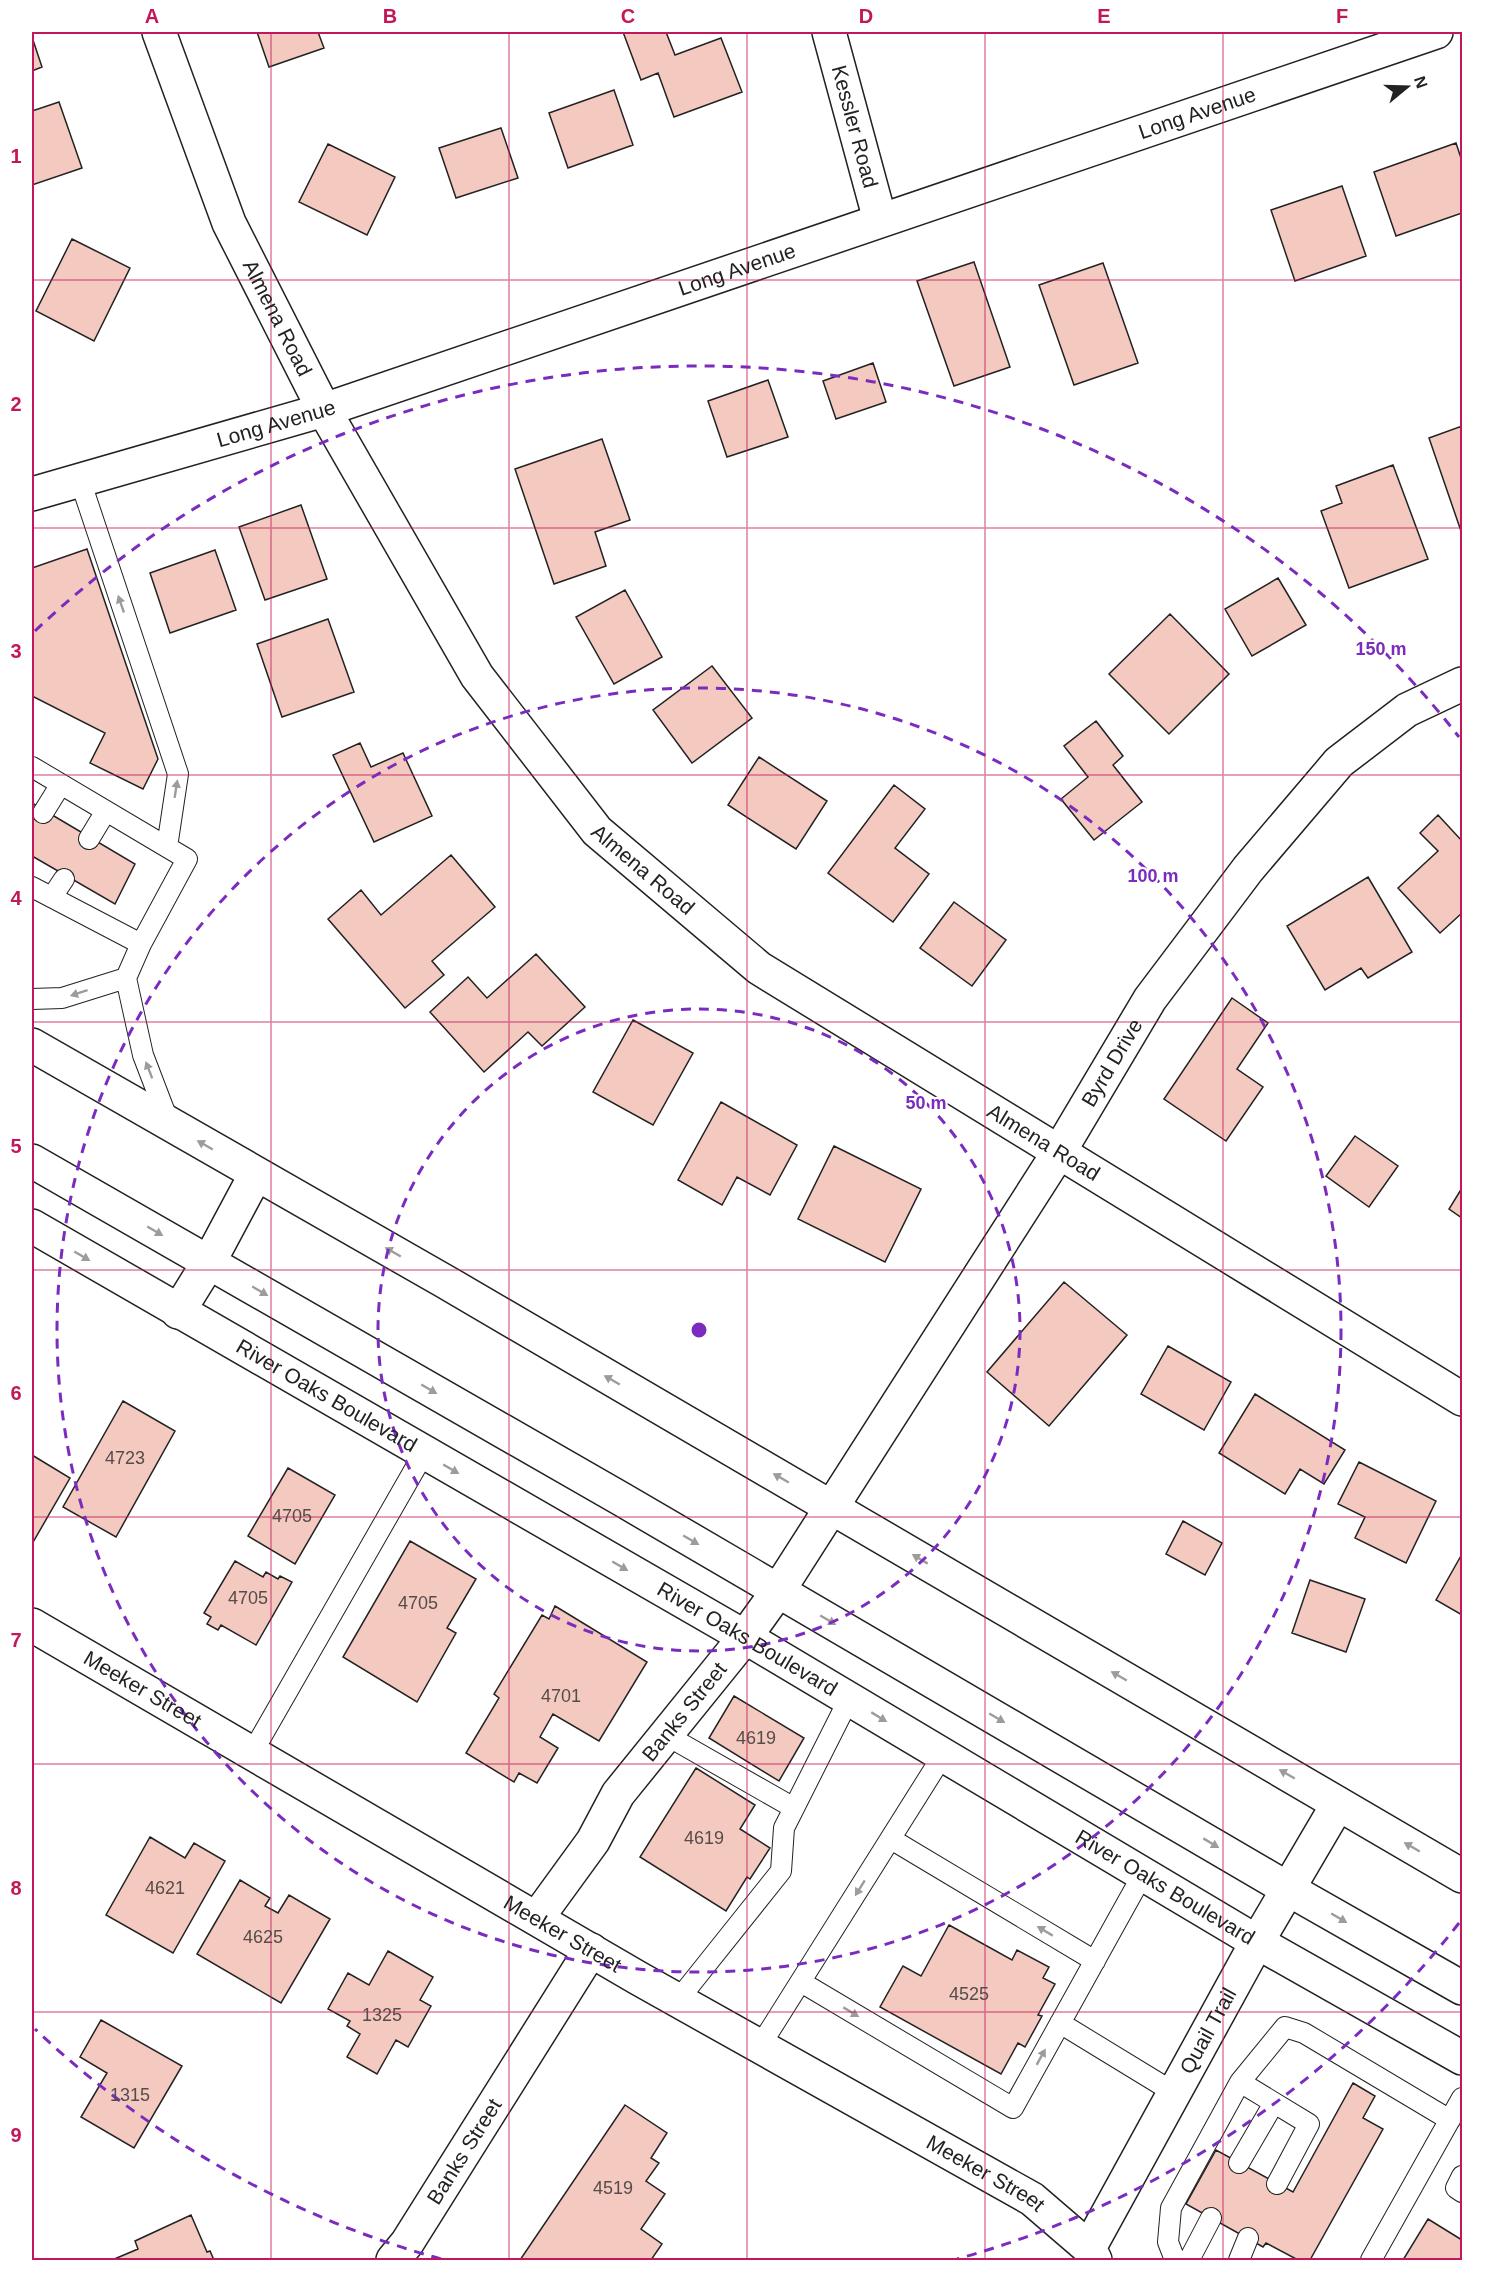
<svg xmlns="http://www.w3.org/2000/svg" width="1494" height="2292" viewBox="0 0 1494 2292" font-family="Arial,sans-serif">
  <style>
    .building { fill: #f3c9c0; stroke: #222; stroke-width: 1.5 }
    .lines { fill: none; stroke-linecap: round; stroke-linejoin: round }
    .lane-casing { stroke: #222; stroke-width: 22 }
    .street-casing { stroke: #222; stroke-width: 36 }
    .secondary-casing { stroke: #222; stroke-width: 36 }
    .primary-casing { stroke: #222; stroke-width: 36 }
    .lane { stroke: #fff; stroke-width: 20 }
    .street { stroke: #fff; stroke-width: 33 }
    .secondary { stroke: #fff; stroke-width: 33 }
    .primary { stroke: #fff; stroke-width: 33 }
    .oneway { fill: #9c9c9c }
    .grid { fill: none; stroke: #c2185b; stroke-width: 1.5; stroke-opacity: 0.55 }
    .ring { fill: none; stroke: #7b2cbf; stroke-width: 3; stroke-dasharray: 10 8 }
    .labels { text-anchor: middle; stroke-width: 4.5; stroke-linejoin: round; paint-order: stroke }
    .number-label { font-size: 18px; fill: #564c4a }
    .street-label { font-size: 21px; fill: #222; stroke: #fff }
    .centre { fill: #7b2cbf; stroke: #fff; stroke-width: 3 }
    .ring-label { font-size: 18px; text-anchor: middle; font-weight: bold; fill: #7b2cbf; stroke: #fff; stroke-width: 4.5; stroke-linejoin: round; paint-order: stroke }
    .neatline { fill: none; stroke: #c2185b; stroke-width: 2 }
    .grid-label { font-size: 20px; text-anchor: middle; font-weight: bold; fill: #c2185b }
  </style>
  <rect width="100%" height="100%" fill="#fff"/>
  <path class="building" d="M257 32H318L324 48 269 67Z
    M623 32H666L675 55 721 38 742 92 674 117 658 73 641 80Z
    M32 37 42 67 32 71Z
    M614 90 633 145 568 168 549 113Z
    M59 102 82 168 32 185V111Z
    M501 128 518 178 456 198 439 148Z
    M1456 143 1462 161V213L1396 236 1374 172Z
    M328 144 395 177 367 235 299 202Z
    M1342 186 1366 256 1295 281 1271 210Z
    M72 239 130 268 94 341 36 311Z
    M974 262 1010 367 954 386 917 281Z
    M1103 263 1138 363 1074 385 1039 285Z
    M873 363 886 402 836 419 823 381Z
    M768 380 788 437 727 457 708 401Z
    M1462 426V534L1429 438Z
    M602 439 630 520 595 532 606 566 554 584 515 469Z
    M1393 465 1428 559 1349 588 1321 511 1342 503 1336 486Z
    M301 505 327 579 265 600 239 527Z
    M87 549 158 759 143 789 90 763 105 733 32 696V568Z
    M215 550 236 610 170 633 150 573Z
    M1278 578 1306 625 1252 656 1225 609Z
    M625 590 662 657 614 684 576 617Z
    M1170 614 1229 674 1169 734 1109 674Z
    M328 619 354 692 282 717 257 644Z
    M712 666 752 718 692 763 653 710Z
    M1096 721 1123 756 1113 765 1142 802 1094 840 1061 799 1088 777 1064 746Z
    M360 743 371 767 403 753 432 816 374 842 333 755Z
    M759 757 827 801 796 849 728 805Z
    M894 785 925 809 895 848 929 874 893 922 828 873Z
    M32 803 135 864 115 904 32 856Z
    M1438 815 1462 841V913L1440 933 1398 888 1438 851 1420 833Z
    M451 855 495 907 432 961 444 975 405 1008 328 919 361 890 381 915Z
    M1368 877 1412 952 1368 978 1361 968 1325 990 1287 926Z
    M954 902 1006 940 972 986 920 948Z
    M536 954 585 1007 542 1046 528 1032 484 1072 430 1012 468 977 487 998Z
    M1232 998 1268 1023 1237 1069 1263 1087 1226 1141 1164 1099Z
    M633 1020 693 1053 653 1125 593 1092Z
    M721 1102 797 1145 770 1195 737 1177 722 1205 678 1180Z
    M1355 1136 1398 1166 1369 1207 1326 1176Z
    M834 1146 921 1189 885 1262 798 1219Z
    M1462 1188V1218L1449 1209Z
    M1064 1282 1127 1335 1049 1426 987 1372Z
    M1168 1346 1231 1382 1204 1430 1141 1394Z
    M1255 1394 1345 1450 1324 1484 1300 1469 1285 1494 1219 1453Z
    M123 1401 175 1431 116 1537 63 1507Z
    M32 1455 70 1478 32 1544Z
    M1359 1462 1436 1501 1406 1563 1355 1538 1365 1517 1338 1504Z
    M288 1468 335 1495 295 1564 248 1536Z
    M1183 1521 1222 1543 1205 1575 1166 1554Z
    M410 1541 476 1579 447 1628 456 1633 417 1702 343 1657Z
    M1462 1554V1615L1436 1600Z
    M235 1561 263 1577 266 1572 278 1579 280 1576 292 1582 256 1645 221 1625 218 1630 207 1624 211 1617 204 1613Z
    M1310 1580 1365 1599 1346 1652 1292 1633Z
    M555 1606 647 1662 599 1741 553 1714 540 1737 558 1748 537 1783 519 1773 514 1782 466 1753 499 1698 494 1694 542 1615 549 1619Z
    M734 1696 804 1738 779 1781 709 1738Z
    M696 1768 755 1805 740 1829 770 1848 750 1879 747 1877 726 1911 640 1857Z
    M150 1837 185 1858 194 1843 225 1861 173 1953 106 1915Z
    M240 1880 270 1898 265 1906 278 1913 289 1895 330 1919 281 2003 197 1954Z
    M949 1925 1012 1960 1017 1950 1049 1967 1043 1978 1055 1984 1038 2015 1042 2016 1025 2047 1018 2043 1001 2074 880 2007 903 1966 921 1976Z
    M388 1951 433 1977 420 2000 431 2006 408 2047 396 2040 377 2074 347 2057 360 2034 347 2026 350 2021 328 2009 348 1973 369 1985Z
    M101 2020 182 2066 134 2148 81 2117 107 2073 80 2057Z
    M1353 2083 1375 2096 1363 2118 1383 2129 1310 2260H1298L1266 2243 1263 2247 1186 2204 1216 2150 1293 2192Z
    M625 2105 667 2133 651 2158 659 2163 646 2181 665 2194 641 2229 662 2244 651 2260H520Z
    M191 2215 207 2252 210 2251 214 2260H112L138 2249 135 2241Z
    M1428 2219 1462 2240V2260H1403Z"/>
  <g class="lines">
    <defs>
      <path id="lane" d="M80 480 178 774 167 847
        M32 767 187 859 141 944
        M43 813 61 784
        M89 839 106 811
        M32 887 141 944 126 978 143 1055 169 1123
        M52 897 64 879
        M32 999 62 998 126 978
        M666 1735 794 1808
        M252 1753 424 1453
        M891 1839 1095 1961
        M801 1982 1013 2108 1143 1874
        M678 2000 781 1871 784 1828 849 1699
        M1060 2023 1173 2092
        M760 2046 943 1755
        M1240 2082 1309 2124 1277 2184
        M1239 2163 1274 2103
        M1462 2176 1456 2188 1462 2192
        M1175 2260 1168 2242 1171 2208 1240 2082 1285 2027 1304 2033 1450 2120
        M1189 2260 1211 2218
        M1239 2260 1248 2238
        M1371 2260 1462 2098"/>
      <g id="street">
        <path id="s1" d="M159 32 229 223 324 410 477 676 597 831 759 968 1462 1399"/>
        <path id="s2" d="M829 32 880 220"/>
        <path id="s3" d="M32 1226 745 1637 1257 1942 1462 2058"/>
        <path id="s4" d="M32 1625 638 1978 1032 2199 1089 2248"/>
        <path id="s5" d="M537 1918 593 1841 618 1794 745 1637 778 1591 1059 1152 1150 999 1248 869 1339 762 1407 710 1462 684"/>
        <path id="s6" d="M393 2260 407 2243 591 1950"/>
        <path id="s7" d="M1095 2260 1089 2248 1257 1942 1338 1804"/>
      </g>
      <g id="secondary">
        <path id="s8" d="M32 494 324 410 1436 32"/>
      </g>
      <path id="primary" d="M32 1045 444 1281 1462 1876
        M32 1161 623 1500 1288 1889 1462 1988
        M178 1312 209 1262 256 1174"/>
    </defs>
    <use href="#lane" class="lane-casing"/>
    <use href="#street" class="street-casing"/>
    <use href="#secondary" class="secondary-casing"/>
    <use href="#primary" class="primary-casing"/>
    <use href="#lane" class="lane"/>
    <use href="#street" class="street"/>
    <use href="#secondary" class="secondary"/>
    <use href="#primary" class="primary"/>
  </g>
  <defs><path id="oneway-solid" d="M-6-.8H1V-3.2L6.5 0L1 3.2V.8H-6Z" transform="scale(1.5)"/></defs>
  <g class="oneway">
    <use href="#oneway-solid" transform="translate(121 604) rotate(-109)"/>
    <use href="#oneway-solid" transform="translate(176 789) rotate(-81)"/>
    <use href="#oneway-solid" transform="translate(79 993) rotate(162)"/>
    <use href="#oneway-solid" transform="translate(149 1070) rotate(-111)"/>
    <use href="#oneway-solid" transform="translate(205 1145) rotate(-150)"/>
    <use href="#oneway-solid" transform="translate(155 1231) rotate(30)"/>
    <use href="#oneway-solid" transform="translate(393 1252) rotate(-150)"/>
    <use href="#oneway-solid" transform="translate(82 1256) rotate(30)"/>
    <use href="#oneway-solid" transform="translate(260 1291) rotate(30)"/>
    <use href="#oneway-solid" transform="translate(612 1380) rotate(-150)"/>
    <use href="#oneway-solid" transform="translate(429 1389) rotate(30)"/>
    <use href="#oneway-solid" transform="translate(451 1469) rotate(30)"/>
    <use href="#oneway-solid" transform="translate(781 1478) rotate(-150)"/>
    <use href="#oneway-solid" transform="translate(691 1540) rotate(30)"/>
    <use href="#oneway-solid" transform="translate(920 1559) rotate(-149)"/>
    <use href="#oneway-solid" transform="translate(620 1566) rotate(30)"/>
    <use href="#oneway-solid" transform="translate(828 1620) rotate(30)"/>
    <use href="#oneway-solid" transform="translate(1119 1676) rotate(-150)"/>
    <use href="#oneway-solid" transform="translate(879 1717) rotate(31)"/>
    <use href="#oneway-solid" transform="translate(997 1718) rotate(30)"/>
    <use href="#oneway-solid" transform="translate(1287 1774) rotate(-150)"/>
    <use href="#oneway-solid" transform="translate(1211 1843) rotate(31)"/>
    <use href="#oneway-solid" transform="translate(1412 1847) rotate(-150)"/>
    <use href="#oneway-solid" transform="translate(860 1888) rotate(122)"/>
    <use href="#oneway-solid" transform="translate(1339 1918) rotate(30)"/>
    <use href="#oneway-solid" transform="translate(1045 1931) rotate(-149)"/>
    <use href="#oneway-solid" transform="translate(851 2012) rotate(31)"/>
    <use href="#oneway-solid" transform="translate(1041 2057) rotate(-61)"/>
  </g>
  <path class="grid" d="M271 32V2260M509 32V2260M747 32V2260M985 32V2260M1223 32V2260M32 280H1462M32 528H1462M32 775H1462M32 1022H1462M32 1270H1462M32 1517H1462M32 1764H1462M32 2012H1462"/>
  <g class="ring">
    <circle cx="699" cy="1330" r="321"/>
    <circle cx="699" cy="1330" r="642"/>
    <path d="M1459 1923A964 964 0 0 1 957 2259M441 2259A964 964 0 0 1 35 2029M35 631A964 964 0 0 1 1459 737"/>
  </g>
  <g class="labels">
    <g class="number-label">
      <text x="125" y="1464">4723</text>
      <text x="292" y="1522">4705</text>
      <text x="248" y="1604">4705</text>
      <text x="418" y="1609">4705</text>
      <text x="561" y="1702">4701</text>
      <text x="756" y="1744">4619</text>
      <text x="704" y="1844">4619</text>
      <text x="165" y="1894">4621</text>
      <text x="263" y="1943">4625</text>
      <text x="969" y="2000">4525</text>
      <text x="382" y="2021">1325</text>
      <text x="130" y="2101">1315</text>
      <text x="613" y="2194">4519</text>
    </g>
    <g class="street-label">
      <text dy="7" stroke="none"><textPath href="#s8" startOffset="1226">Long Avenue</textPath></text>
      <text dy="7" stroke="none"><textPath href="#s2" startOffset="98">Kessler Road</textPath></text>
      <text dy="7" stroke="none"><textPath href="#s8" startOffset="740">Long Avenue</textPath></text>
      <text dy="7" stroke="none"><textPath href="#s1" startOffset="310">Almena Road</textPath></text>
      <text dy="7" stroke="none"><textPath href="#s8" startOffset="254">Long Avenue</textPath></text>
      <text dy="7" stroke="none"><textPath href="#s1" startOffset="976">Almena Road</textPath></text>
      <text dy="7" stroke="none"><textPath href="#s5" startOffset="1032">Byrd Drive</textPath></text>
      <text dy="7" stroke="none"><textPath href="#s1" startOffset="1462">Almena Road</textPath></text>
      <text dy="7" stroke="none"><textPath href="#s3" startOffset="340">River Oaks Boulevard</textPath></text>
      <text dy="7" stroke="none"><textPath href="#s3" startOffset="826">River Oaks Boulevard</textPath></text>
      <text dy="7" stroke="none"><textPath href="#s4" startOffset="128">Meeker Street</textPath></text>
      <text dy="7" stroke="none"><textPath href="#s5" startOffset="254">Banks Street</textPath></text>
      <text dy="7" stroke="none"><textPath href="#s3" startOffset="1312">River Oaks Boulevard</textPath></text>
      <text dy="7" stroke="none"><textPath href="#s4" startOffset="614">Meeker Street</textPath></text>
      <text dy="7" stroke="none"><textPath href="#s7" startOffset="261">Quail Trail</textPath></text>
      <text dy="7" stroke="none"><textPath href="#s6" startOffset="130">Banks Street</textPath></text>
      <text dy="7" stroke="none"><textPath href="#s4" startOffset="1100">Meeker Street</textPath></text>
    </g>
  </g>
  <circle cx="699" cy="1330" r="9" class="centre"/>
  <g class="ring-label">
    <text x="1381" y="655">150 m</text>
    <text x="1153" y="882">100 m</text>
    <text x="926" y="1109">50 m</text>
  </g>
  <rect width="1494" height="2292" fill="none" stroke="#ffffff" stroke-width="66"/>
  <g transform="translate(1407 87) rotate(71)" stroke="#ffffff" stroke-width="4.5" paint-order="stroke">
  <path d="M0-4.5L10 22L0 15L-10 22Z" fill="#222222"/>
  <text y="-9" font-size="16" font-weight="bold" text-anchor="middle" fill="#222222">N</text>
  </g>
  <rect x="33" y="33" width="1428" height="2226" class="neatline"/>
  <g class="grid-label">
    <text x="152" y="23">A</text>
    <text x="390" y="23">B</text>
    <text x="628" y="23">C</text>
    <text x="866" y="23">D</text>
    <text x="1104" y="23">E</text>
    <text x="1342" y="23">F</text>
    <text x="16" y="163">1</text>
    <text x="16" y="411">2</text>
    <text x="16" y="658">3</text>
    <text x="16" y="905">4</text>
    <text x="16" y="1153">5</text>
    <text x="16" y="1400">6</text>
    <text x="16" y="1647">7</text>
    <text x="16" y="1895">8</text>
    <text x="16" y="2142">9</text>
  </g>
</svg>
